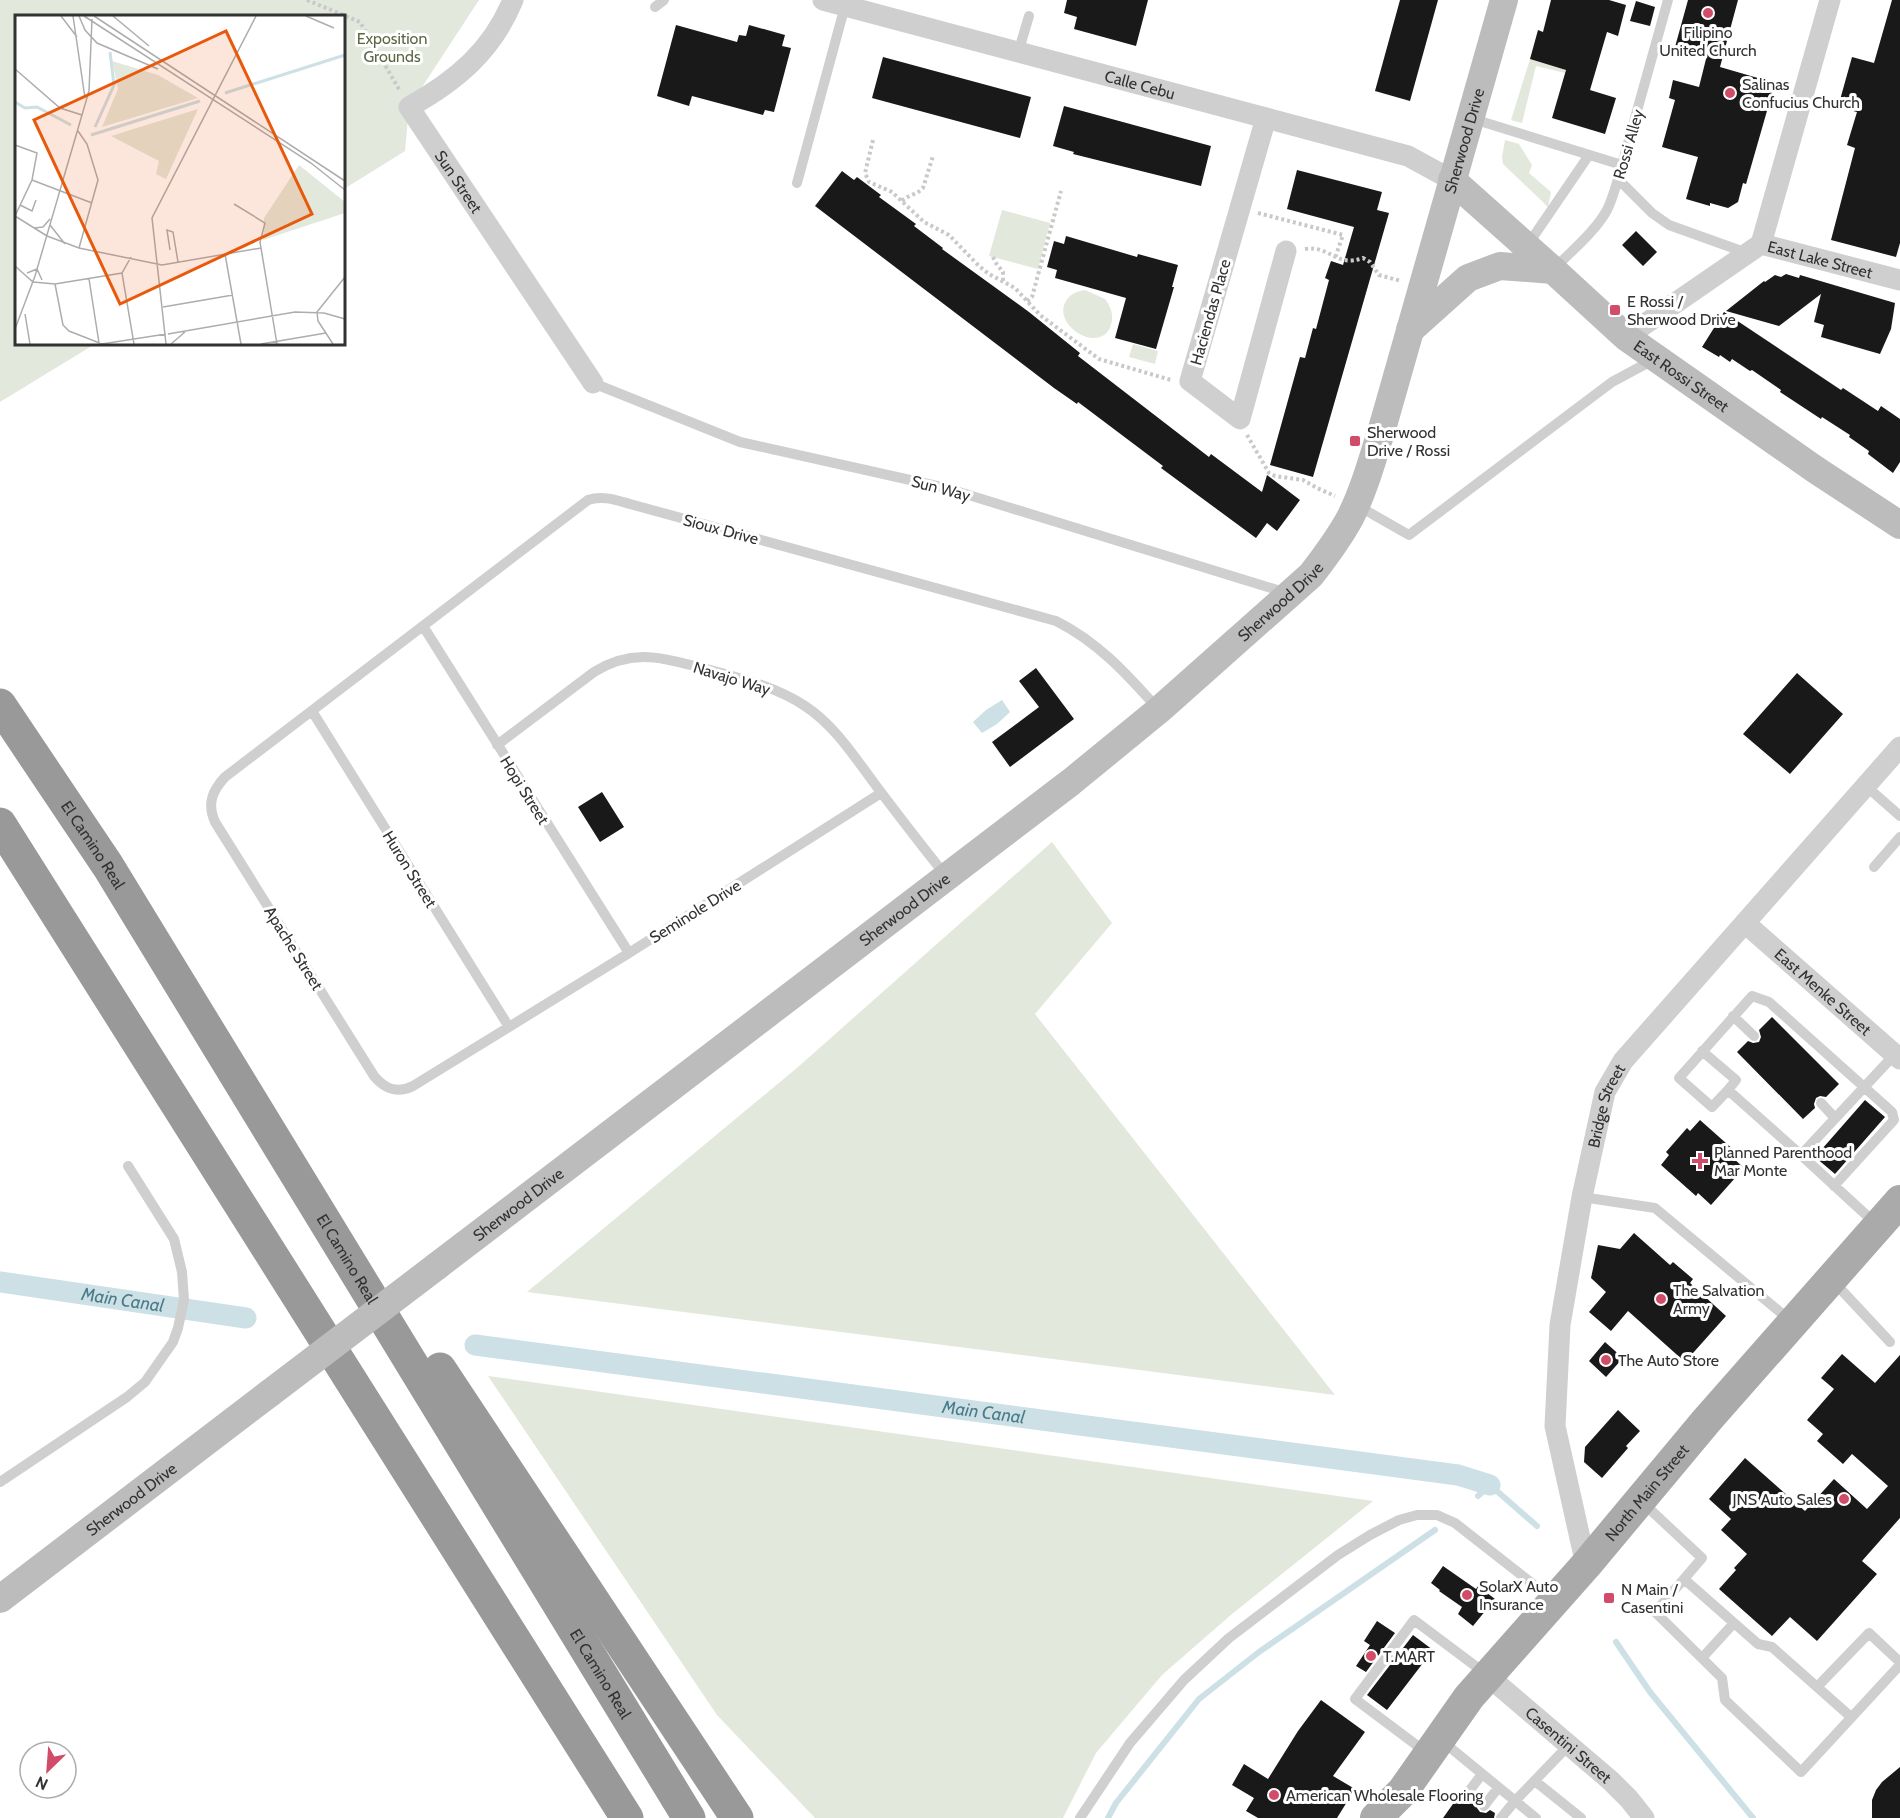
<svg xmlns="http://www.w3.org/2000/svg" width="1900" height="1818" viewBox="0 0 1900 1818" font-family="Cabin,sans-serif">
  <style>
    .green { fill: #e3e8dc }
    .water { fill: #cce0e6 }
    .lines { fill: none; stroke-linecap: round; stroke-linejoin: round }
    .stream { stroke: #cce0e6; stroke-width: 6 }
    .canal { stroke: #cce0e6; stroke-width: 21 }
    .building { fill: #191919 }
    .path { stroke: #c9c9c9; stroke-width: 4; stroke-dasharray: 3 3; stroke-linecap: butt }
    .lane { stroke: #cfcfcf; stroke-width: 10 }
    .street { stroke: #cfcfcf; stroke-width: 21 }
    .secondary { stroke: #bcbcbc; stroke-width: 28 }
    .primary { stroke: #aaa; stroke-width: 32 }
    .highway { stroke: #999; stroke-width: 33 }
    .secondary-bridge { stroke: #bcbcbc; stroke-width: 28 }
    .poi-dot { fill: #d14c68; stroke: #fff; stroke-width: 2 }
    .labels { text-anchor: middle; stroke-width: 6; stroke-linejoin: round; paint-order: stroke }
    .poi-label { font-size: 16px; fill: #323232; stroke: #fff; text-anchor: start }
    .park-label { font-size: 16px; fill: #5a6944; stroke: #fff }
    .street-label { font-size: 16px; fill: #323232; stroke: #fff }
    .water-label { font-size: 18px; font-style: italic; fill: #497b8b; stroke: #fff }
    .inset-river { fill: none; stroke: #cce0e6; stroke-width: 3 }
    .inset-road { fill: none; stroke: #adadad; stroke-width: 1.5 }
    .view { fill: #e8590c; fill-opacity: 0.15; stroke: #e8590c; stroke-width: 3 }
    .inset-edge { fill: none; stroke: #323232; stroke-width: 3 }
  </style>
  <rect width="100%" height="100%" fill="#fff"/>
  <path class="green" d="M0 0H479L409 107 405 151 344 189V16H16V344H95L0 402Z
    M1530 59 1565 69V73L1536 66 1522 123 1511 120Z
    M1505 140 1519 144 1532 165 1529 173 1551 192 1548 207 1503 164 1502 157Z
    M1002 210 1050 223 1038 269 989 256Z
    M1085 290 1105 299C1111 307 1114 315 1111 325 1101 356 1051 325 1066 301 1070 294 1077 291 1085 290Z
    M1133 344 1158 351 1155 364 1129 357Z
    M1052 842 1112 923 1035 1014 1335 1395 527 1292 798 1067Z
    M488 1376 1373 1501 1232 1614 1162 1675 1096 1753 1063 1818H815L717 1715Z"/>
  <path class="water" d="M1002 700 1010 712 997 724 982 733 973 722 986 710Z"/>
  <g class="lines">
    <path class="stream" d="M1478 1496 1490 1485 1537 1526
      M1616 1642 1650 1692 1753 1818
      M1108 1818 1116 1803 1199 1699 1259 1652 1435 1530"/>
    <g class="canal">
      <path id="s1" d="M0 1282 246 1318"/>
      <path id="s2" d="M475 1345 1458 1475 1490 1485"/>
    </g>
  </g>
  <path class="building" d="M1067 0H1148L1136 46 1074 29 1077 17 1064 13Z
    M1400 0H1438L1410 101 1375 91Z
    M1551 0H1609L1626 5 1618 36 1607 32 1590 90 1616 98 1605 134 1552 118 1566 70 1530 59 1538 30 1543 32Z
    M1688 0H1738L1720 67 1775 83 1746 184 1743 183 1738 202 1728 208 1710 203V206L1686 199 1698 157 1662 147 1675 100 1669 98 1673 80 1699 87 1707 55 1675 47Z
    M1892 0H1900V243L1896 257 1831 240 1855 148 1847 145 1857 112 1838 107 1852 57 1874 63Z
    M1636 1 1655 7 1650 26 1630 21Z
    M676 25 737 42 739 35 746 36 749 25 785 35 782 46 791 48 774 112 765 110 763 115 692 96 689 106 657 96Z
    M883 57 1031 97 1020 138 872 98Z
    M1064 106 1211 146 1201 186 1073 154 1074 152 1053 146Z
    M1297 170 1382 192 1377 210 1389 213 1313 477 1270 465 1300 357 1305 358 1313 328 1316 329 1329 280 1325 278 1331 261 1343 265 1354 227 1287 209Z
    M842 171 854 180 857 177 881 195 879 197 916 224 914 226 943 248 942 249 1029 312 1080 353 1078 356 1209 457 1211 454 1262 492 1267 475 1300 500 1277 531 1267 523 1256 538 1161 468 1163 466 1078 402 1077 404 1054 388 815 206Z
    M1636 231 1657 252 1643 266 1622 245Z
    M1066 236 1137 257 1138 254 1178 265 1172 287H1174L1156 349 1115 338 1126 298 1055 278 1057 270 1047 267 1054 241 1064 244Z
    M1786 274 1799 278 1800 275 1895 303 1891 329 1880 354 1821 337 1824 325 1814 322 1821 294 1779 326 1726 311 1764 281 1765 282 1775 275 1781 277Z
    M1724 312 1841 390 1843 388 1878 411 1881 406 1900 419V462L1893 473 1868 454 1869 451 1849 437 1850 435 1822 417 1821 419 1780 392 1781 390 1752 370 1750 371 1732 359 1730 362 1720 355 1719 357 1702 347Z
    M1036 668 1074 719 1010 767 992 742 1039 707 1019 681Z
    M1797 673 1843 714 1790 774 1743 734Z
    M602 792 624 827 600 842 578 807Z
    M1772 1017 1839 1084 1826 1097 1820 1096 1816 1098 1814 1104 1815 1108 1803 1119 1737 1052 1748 1041 1753 1043 1759 1042 1761 1037 1759 1030Z
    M1865 1100 1885 1117 1835 1174 1815 1157Z
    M1700 1120 1736 1152 1732 1157 1744 1168 1711 1205 1698 1193 1696 1196 1661 1165 1669 1155 1666 1152 1687 1128 1690 1131Z
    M1634 1233 1670 1265 1673 1262 1693 1279 1690 1283 1726 1316 1685 1362 1628 1311 1611 1331 1589 1312 1606 1292 1591 1278 1598 1245 1620 1249Z
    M1605 1342 1623 1358 1606 1377 1589 1361Z
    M1842 1354 1875 1383 1900 1355V1518L1862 1561 1877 1574 1817 1641 1790 1617 1772 1636 1719 1589 1736 1570 1734 1568 1747 1554 1721 1530 1731 1519 1709 1499 1745 1458 1805 1511 1834 1479 1867 1509 1888 1486 1852 1454 1843 1464 1817 1441 1823 1434 1807 1420 1834 1389 1821 1378Z
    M1618 1410 1640 1431 1626 1446 1628 1448 1602 1478 1584 1462 1585 1447Z
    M1443 1566 1476 1589 1478 1586 1495 1599 1473 1626 1458 1614 1462 1607 1439 1591 1440 1590 1431 1583Z
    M1377 1621 1395 1633 1366 1672 1356 1666 1370 1645 1364 1641Z
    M1413 1635 1433 1650 1387 1710 1367 1695Z
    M1321 1700 1365 1732 1333 1776 1355 1789 1337 1818H1258L1246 1811 1254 1798 1232 1785 1244 1764 1268 1779 1298 1731Z
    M1900 1767V1818H1872V1800L1876 1790 1882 1782Z
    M1460 1794 1463 1800 1469 1801 1473 1798 1478 1802 1477 1808 1480 1812 1486 1813 1490 1810 1495 1813 1494 1818H1443Z"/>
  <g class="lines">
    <path class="path" d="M307 0 360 22 400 91
      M873 140 865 173 869 182 892 192 924 222 949 235 979 266 989 274 1015 288 1040 315 1099 359 1171 380
      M902 201C909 194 917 195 923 188L933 156
      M1258 213 1343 235 1335 258
      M1305 249C1330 245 1336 268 1363 258L1370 262 1379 275 1401 281
      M993 257 995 262 1003 272V281
      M1027 301 1032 297 1061 191
      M1247 435 1269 473 1275 476 1303 480 1317 488 1335 496"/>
    <path class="lane" d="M655 7 664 0
      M1018 53 1029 16
      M1470 118 1622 165
      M1618 179 1652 213 1669 225 1747 253
      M797 183 845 6
      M1527 246 1589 155
      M1553 270C1571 251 1595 232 1607 210 1612 200 1615 189 1618 179L1668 0
      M593 383 740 442 946 488 1287 593
      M1358 506 1409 535 1612 382 1653 360
      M423 626 629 953
      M312 711 509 1027
      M497 745 594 672C632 649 658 657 699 667 735 677 773 685 805 706 837 727 857 761 880 791 902 820 924 849 947 877
      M1866 786 1900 816
      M881 793 629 953 413 1086C397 1094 385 1089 374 1076L215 822C207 804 212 791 225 777L588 500C602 495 616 500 630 504L1056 621C1098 642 1127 674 1158 709
      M1874 867 1900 837
      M1733 1016 1754 1036
      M1702 1051 1736 1080 1728 1090
      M1821 1103 1835 1118
      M1801 1155 1728 1090 1712 1107 1679 1078 1752 996 1769 1002 1892 1112 1894 1120 1834 1186
      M1582 1197 1655 1208 1792 1322
      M1876 1224 1801 1155 1896 1053
      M1833 1281 1890 1342
      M0 1482 127 1397 145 1382 173 1342 178 1328 184 1300 182 1272 174 1239 128 1166
      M1641 1501 1702 1558 1684 1579 1758 1644 1772 1647 1851 1717
      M1684 1579 1655 1612 1722 1678 1725 1700 1801 1772 1900 1665
      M1702 1658 1734 1623
      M1817 1687 1869 1633 1900 1662
      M1441 1740 1536 1818
      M1427 1753 1355 1699 1414 1620 1486 1674
      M1535 1781 1581 1818
      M1467 1794 1482 1774
      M1484 1806 1498 1788
      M1080 1818 1130 1743 1184 1680 1229 1638 1338 1555 1370 1535 1399 1520 1417 1515H1437L1455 1523 1552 1599
      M1501 1818 1515 1801 1569 1745"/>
    <g class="street">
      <path id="s3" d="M513 0C492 51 456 81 409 107L593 383"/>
      <path id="s4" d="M823 0 1408 156 1452 180"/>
      <path d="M1266 118 1190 381 1240 419 1286 251"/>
      <path d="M1761 244 1830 0"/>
      <path id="s5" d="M1626 337 1761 244 1900 280"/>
      <path id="s6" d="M1745 923 1900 1059"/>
      <path id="s7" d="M1586 1565 1555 1426 1560 1325 1582 1197 1605 1092 1623 1061 1900 747"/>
      <path id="s8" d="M1488 1676 1611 1781 1629 1799 1644 1818"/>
    </g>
    <g class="secondary">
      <path id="s9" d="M1452 180 1553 270 1626 337 1816 470 1900 525"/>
      <path d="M1410 330 1468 278 1500 266 1553 270"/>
      <path id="s10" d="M437 1266 1071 782 1159 710 1311 575C1325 557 1339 538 1350 518 1365 488 1374 454 1384 422L1504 0"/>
      <path id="s11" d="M0 1599 270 1393"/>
    </g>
    <path class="primary" id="s12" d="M1376 1818 1403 1791 1469 1697 1586 1565 1707 1420 1900 1201"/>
    <g class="highway">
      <path id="s13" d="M0 705 108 866 689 1818"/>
      <path d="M0 824 627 1818"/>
      <path d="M440 1369 737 1818"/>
    </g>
    <path class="secondary-bridge" d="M270 1393 437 1266"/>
  </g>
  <g class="poi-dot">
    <circle cx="1708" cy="13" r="6"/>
    <circle cx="1730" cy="93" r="6"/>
    <rect x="1609" y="304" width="12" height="12" rx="3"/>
    <rect x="1349" y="435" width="12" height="12" rx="3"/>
    <path d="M1697 1152h6v6h6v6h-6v6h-6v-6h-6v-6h6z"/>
    <circle cx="1661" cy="1299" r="6"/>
    <circle cx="1606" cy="1360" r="6"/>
    <circle cx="1844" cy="1499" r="6"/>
    <circle cx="1467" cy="1595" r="6"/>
    <rect x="1603" y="1592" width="12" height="12" rx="3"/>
    <circle cx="1371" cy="1656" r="6"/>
    <circle cx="1274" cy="1795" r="6"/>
  </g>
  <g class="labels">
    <g class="poi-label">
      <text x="1708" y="38" text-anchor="middle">Filipino<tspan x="1708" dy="18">United Church</tspan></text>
      <text x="1742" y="90">Salinas<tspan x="1742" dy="18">Confucius Church</tspan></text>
      <text x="1627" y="307">E Rossi /<tspan x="1627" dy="18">Sherwood Drive</tspan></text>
      <text x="1367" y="438">Sherwood<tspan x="1367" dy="18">Drive / Rossi</tspan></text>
      <text x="1714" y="1158">Planned Parenthood<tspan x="1714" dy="18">Mar Monte</tspan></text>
      <text x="1673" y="1296">The Salvation<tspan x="1673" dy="18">Army</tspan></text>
      <text x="1618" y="1366">The Auto Store</text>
      <text x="1832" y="1505" text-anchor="end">JNS Auto Sales</text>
      <text x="1479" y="1592">SolarX Auto<tspan x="1479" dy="18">Insurance</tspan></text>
      <text x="1621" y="1595">N Main /<tspan x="1621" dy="18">Casentini</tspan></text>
      <text x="1383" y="1662">T.MART</text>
      <text x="1286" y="1801">American Wholesale Flooring</text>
    </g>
    <g class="park-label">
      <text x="392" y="44">Exposition<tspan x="392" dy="18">Grounds</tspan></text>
    </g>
    <g class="street-label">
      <text dy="6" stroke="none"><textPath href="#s4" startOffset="328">Calle Cebu</textPath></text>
      <text dy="6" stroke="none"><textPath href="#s10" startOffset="1578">Sherwood Drive</textPath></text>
      <text transform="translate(1628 144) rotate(-74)" y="6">Rossi Alley</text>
      <text dy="6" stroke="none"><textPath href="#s3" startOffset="242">Sun Street</textPath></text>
      <text dy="6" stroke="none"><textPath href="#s5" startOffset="225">East Lake Street</textPath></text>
      <text transform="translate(1210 312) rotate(-74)" y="6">Haciendas Place</text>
      <text dy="6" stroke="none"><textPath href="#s9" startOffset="302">East Rossi Street</textPath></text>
      <text transform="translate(941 488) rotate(15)" y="6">Sun Way</text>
      <text transform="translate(721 529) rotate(15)" y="6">Sioux Drive</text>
      <text dy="6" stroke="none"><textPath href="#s10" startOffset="1074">Sherwood Drive</textPath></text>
      <text transform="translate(732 678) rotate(17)" y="6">Navajo Way</text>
      <text transform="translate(525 790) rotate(58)" y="6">Hopi Street</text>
      <text dy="6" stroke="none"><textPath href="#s13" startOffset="168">El Camino Real</textPath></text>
      <text transform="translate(410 869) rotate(58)" y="6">Huron Street</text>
      <text dy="6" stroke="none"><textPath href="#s10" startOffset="588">Sherwood Drive</textPath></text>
      <text transform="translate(695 911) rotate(-32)" y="6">Seminole Drive</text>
      <text transform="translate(294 948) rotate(58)" y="6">Apache Street</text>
      <text dy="6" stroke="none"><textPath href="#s6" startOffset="104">East Menke Street</textPath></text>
      <text dy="6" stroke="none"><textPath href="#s7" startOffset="468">Bridge Street</textPath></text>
      <text dy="6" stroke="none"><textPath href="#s10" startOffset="102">Sherwood Drive</textPath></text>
      <text dy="6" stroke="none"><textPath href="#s13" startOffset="654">El Camino Real</textPath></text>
      <text dy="6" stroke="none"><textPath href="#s12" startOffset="424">North Main Street</textPath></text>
      <text dy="6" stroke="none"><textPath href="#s11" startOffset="165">Sherwood Drive</textPath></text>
      <text dy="6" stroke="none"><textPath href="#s13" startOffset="1140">El Camino Real</textPath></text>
      <text dy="6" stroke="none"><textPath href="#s8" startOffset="106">Casentini Street</textPath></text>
    </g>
    <g class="water-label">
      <text dy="6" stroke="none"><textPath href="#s1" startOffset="124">Main Canal</textPath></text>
      <text dy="6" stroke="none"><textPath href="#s2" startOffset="513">Main Canal</textPath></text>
    </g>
  </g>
  <g transform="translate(15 15)">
    <rect width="330" height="330" fill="#fff"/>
    <path d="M97 46 143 60 183 83 87 112 103 74ZM183 94 151 164 141 159 144 146 96 121ZM284 150 330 187V198L248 225 249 203Z" fill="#e3e8dc"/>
    <path class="inset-river" d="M210 78 330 40M0 87 10 93 22 92 56 110M80 112 99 70 95 37M76 120 185 86"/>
    <path class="inset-road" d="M46 1 62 22M58 1 70 83M64 1 70 15 82 28 143 54M69 1 296 148 330 175M79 1 330 166M98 1 134 31M291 1 319 13M0 54 45 93 67 100M63 116 72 129 83 165 64 233M0 130 22 138 17 165 0 201M17 165 77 188M219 189 250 208 245 227 262 329M5 190 17 196 21 185M0 201 32 221M35 210 50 229M19 213 28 212 35 204M32 221 64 233 147 250 246 233M155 235 152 215 158 217 163 247M210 239 226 329M0 251 18 267 40 269 107 258 116 242M12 258 22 254 27 265M107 258 119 329M74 264 84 328M40 269 48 310 54 316 87 329 151 319M148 292 218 280M10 299 15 329M0 314 20 261 74 76 77 4M153 319 280 297 309 298 330 304M151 329 137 203 241 1M156 329 170 317M246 329 311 318M318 329 303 306 302 297 330 262"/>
    <path class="view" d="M211 16 297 199 105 289 19 105Z"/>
    <rect width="330" height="330" class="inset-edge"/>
  </g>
  <g transform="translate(48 1770) rotate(205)"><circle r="28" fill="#ffffff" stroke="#adadad" stroke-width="1.5"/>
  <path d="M0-4.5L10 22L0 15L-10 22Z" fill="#d14c68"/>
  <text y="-9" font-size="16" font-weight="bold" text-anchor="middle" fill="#323232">N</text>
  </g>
</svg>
